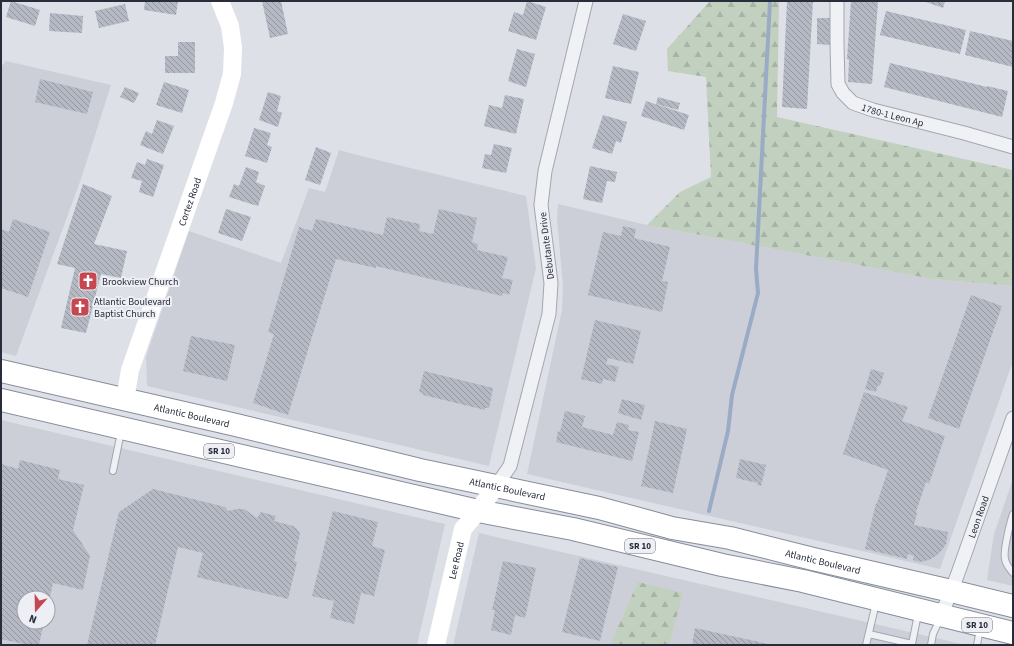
<svg xmlns="http://www.w3.org/2000/svg" width="1014" height="646" viewBox="0 0 1014 646" font-family="'Source Sans 3',sans-serif">
  <style>
    .built { fill: #cccfd8; fill-rule: evenodd }
    .forest { fill: url(#forest-firs) }
    .lines { fill: none; stroke-linecap: round; stroke-linejoin: round }
    .stream { stroke: #9aabc5; stroke-width: 4 }
    .building { fill: url(#building-back-hatch) }
    .lane-casing { stroke: #a3a7b0; stroke-width: 8 }
    .street-casing { stroke: #a3a7b0; stroke-width: 15 }
    .highway-casing { stroke: #868d9c; stroke-width: 24 }
    .lane { stroke: #f0f1f5; stroke-width: 6 }
    .street { stroke: #f0f1f5; stroke-width: 13 }
    .secondary { stroke: #fff; stroke-width: 18 }
    .highway { stroke: #fff; stroke-width: 22 }
    .labels { text-anchor: middle; stroke-width: 4; stroke-linejoin: round; paint-order: stroke }
    .shield { fill: #edeff4; stroke: #636773; stroke-width: 1 }
    .shield-label { font-size: 9px; font-weight: bold; fill: #282d3c }
    .street-label { font-size: 10px; fill: #282d3c; stroke: #edeff4 }
    .poi-label { font-size: 10px; fill: #282d3c; stroke: #edeff4; text-anchor: start }
  </style>
  <defs>
    <pattern id="forest-firs" width="22" height="20" patternUnits="userSpaceOnUse"><rect width="22" height="20" fill="#c2d0bf"/><path d="M5 1l3.5 6h-7zM16 11l3.5 6h-7z" fill="#a7b3a5"/></pattern>
    <pattern id="building-back-hatch" width="6" height="6" patternUnits="userSpaceOnUse"><rect width="6" height="6" fill="#b5b9c3"/><path d="M-1 5l2 2M0 0l6 6M5-1l2 2" fill="none" stroke="#9397a0"/></pattern>
  </defs>
  <rect width="100%" height="100%" fill="#dde0e6"/>
  <path class="built" d="M6 61 111 85 81 179 16 356 1 352V67Z
    M339 150 361 156 526 196 536 268 489 466 147 386 146 357 189 231 281 263 309 188 325 192Z
    M558 204 647 225 932 279 1013 286V361L940 569 527 474 562 310 563 286 557 219Z
    M1 420 445 524 417 645H1ZM24 598H48V622H24Z
    M1013 479V586L987 580 994 534Z
    M479 533 966 645H453Z"/>
  <path class="forest" d="M710 1H779L777 117 1013 170V286L932 279 647 225 680 192 711 177 706 77 668 71 667 49Z
    M638 582 683 593 669 645H610Z"/>
  <g class="lines">
    <path class="stream" d="M709 511 728 431 732 395 758 293 756 269 770 1"/>
  </g>
  <path class="building" d="M11 1 40 10 35 26 6 17Z
    M145 1H178L176 15 144 10Z
    M262 1H281L288 34 270 38Z
    M527 1 546 7 536 40 508 31 514 12 523 15Z
    M787 1H813L807 109 782 107Z
    M851 1 878 2 872 84 848 82 849 60 847 59Z
    M923 1H945L943 8Z
    M125 4 129 21 99 28 95 11Z
    M886 11 966 30 960 54 880 35Z
    M50 13 83 16 82 33 49 31Z
    M623 14 646 21 636 51 613 44Z
    M817 18H830V45L817 44Z
    M970 31 1013 41V67L965 55Z
    M178 42H195V73H165V56H178Z
    M517 49 535 54 526 87 508 81Z
    M890 63 987 87V86L1008 91 1002 117 884 87Z
    M613 66 639 72 631 104 605 98Z
    M40 79 93 92 87 114 35 102Z
    M164 82 189 90 182 113 156 105Z
    M125 87 139 93 134 103 120 97Z
    M268 92 281 96 277 111 282 113 278 127 259 120Z
    M505 95 524 99 516 134 484 126 489 105 502 108Z
    M658 97 680 103 678 110 656 104Z
    M646 101 689 115 684 130 641 116Z
    M603 115 627 122 621 143 616 141 612 154 592 148Z
    M157 120 174 126 163 154 140 145 146 131 152 134Z
    M254 128 271 133 267 145 272 147 267 163 245 156Z
    M494 144 512 148 506 173 482 168 485 154 491 155Z
    M316 147 331 153 320 185 305 180Z
    M147 159 164 165 153 197 139 192 142 181 131 178 137 162 145 165Z
    M590 166 617 172 615 182 607 181 602 203 583 199Z
    M246 167 259 172 256 182 265 186 258 206 229 197 234 184 239 186Z
    M83 184 112 196 94 244 127 251 121 278 101 274 86 333 61 328 75 268 57 264Z
    M226 209 251 217 242 241 218 233Z
    M439 209 477 218 472 242 478 244 477 250 508 257 502 278 513 280 509 295 503 293 502 296 376 266V268L336 259 288 415 253 403 274 334 268 332 299 227 312 231 316 219 383 235 387 217 420 224 419 231 433 234Z
    M13 219 50 232 28 297 1 288V229L9 232Z
    M623 226 636 229 634 238 670 247 662 281 668 282 662 312 588 295 603 232 621 236Z
    M971 295 1002 306 959 429 928 418Z
    M595 320 641 331 633 364 608 358 606 364 619 367 615 382 603 379 602 384 581 379Z
    M191 336 235 345 227 381 183 371Z
    M871 369 884 373 880 386 878 385 876 392 865 389Z
    M424 371 493 388 489 408H485V410L423 395V393L419 392Z
    M864 392 908 407 902 421 945 436 929 484 926 482 916 512 917 513 914 525 948 532 946 544 942 550 937 555 931 559 925 561 919 562 913 560 914 556 908 554 907 559 865 549 876 503H877L888 470 843 454Z
    M622 399 645 405 641 420 618 413Z
    M565 411 585 416 582 427 613 435 617 422 629 425 628 430 639 432 632 461 556 442 558 431 560 432Z
    M655 421 687 429 673 493 641 486Z
    M740 459 766 465 761 486 757 485 758 482 757 481V483L736 478Z
    M20 460 60 470 58 479 84 485 73 530 90 556 83 590 53 583 49 601 48 598H24V622H44L39 645H28L1 639V464L18 469Z
    M153 489 225 507 228 511 237 509H244L257 518 261 512 276 516 274 521 293 526 297 529 300 534 294 561 297 562 288 599 197 577 203 553 178 547 155 645H87L119 512Z
    M333 511 378 522 372 546 385 550 374 596 361 593 354 624 330 618 334 601 312 596Z
    M580 558 618 567 600 641 562 632Z
    M503 561 536 568 525 618 515 615 511 635 491 630 495 610H492Z
    M695 628 768 644V645H692Z"/>
  <g class="lines">
    <defs>
      <path id="lane" d="M113 471 121 432
        M1013 514C1010 523 1003 551 1005 559 1006 565 1009 568 1013 573
        M869 634 912 644 918 614
        M866 645 876 603
        M931 645 933 634 940 619
        M977 645 980 629"/>
      <g id="street">
        <path id="s1" d="M837 1V43L838 84 843 93 853 103 873 110 964 133 1013 147"/>
        <path d="M496 486 510 466 549 314 551 283 541 205 545 171 586 1"/>
        <path id="s2" d="M941 616 957 576 1013 418"/>
      </g>
      <g id="highway">
        <path id="s5" d="M1 371 236 425 420 470 599 508 672 528 730 538 813 559 951 591 1013 606"/>
        <path d="M1 400 478 511 573 529 722 565 803 581 1013 633"/>
      </g>
    </defs>
    <use href="#lane" class="lane-casing"/>
    <use href="#street" class="street-casing"/>
    <use href="#highway" class="highway-casing"/>
    <use href="#lane" class="lane"/>
    <use href="#street" class="street"/>
    <g class="secondary">
      <path id="s3" d="M125 400 130 370 224 103 232 74 233 48 230 26 220 1"/>
      <path id="s4" d="M436 645 463 529 478 511 496 486"/>
    </g>
    <use href="#highway" class="highway"/>
  </g>
  <defs>
    <symbol id="church-square" viewBox="-11 -11 22 22"><rect x="-9" y="-9" width="18" height="18" rx="4" fill="#c74750" stroke="#edeff4"/><path d="M-1.2-6h2.4v3.5h3.3v2.4h-3.3V6h-2.4V-.1h-3.3v-2.4h3.3Z" fill="#fff"/></symbol>
  </defs>
  <g fill-rule="evenodd">
    <use href="#church-square" x="77" y="270" width="22" height="22"/>
    <use href="#church-square" x="69" y="296" width="22" height="22"/>
  </g>
  <g class="labels">
    <g class="shield">
      <rect x="204" y="444" width="30" height="14" rx="3"/>
      <rect x="625" y="539" width="30" height="14" rx="3"/>
      <rect x="962" y="618" width="30" height="14" rx="3"/>
    </g>
    <g class="shield-label">
      <text x="219" y="454">SR 10</text>
      <text x="640" y="549">SR 10</text>
      <text x="977" y="628">SR 10</text>
    </g>
    <g class="street-label">
      <text dy="4" stroke="none"><textPath href="#s1" startOffset="149">1780-1 Leon Ap</textPath></text>
      <text dy="4" stroke="none"><textPath href="#s3" startOffset="209">Cortez Road</textPath></text>
      <text transform="translate(546 246) rotate(-97)" y="4">Debutante Drive</text>
      <text dy="4" stroke="none"><textPath href="#s5" startOffset="196">Atlantic Boulevard</textPath></text>
      <text dy="4" stroke="none"><textPath href="#s5" startOffset="520">Atlantic Boulevard</textPath></text>
      <text dy="4" stroke="none"><textPath href="#s2" startOffset="106">Leon Road</textPath></text>
      <text dy="4" stroke="none"><textPath href="#s4" startOffset="87">Lee Road</textPath></text>
      <text dy="4" stroke="none"><textPath href="#s5" startOffset="844">Atlantic Boulevard</textPath></text>
    </g>
    <g class="poi-label">
      <text x="102" y="285">Brookview Church</text>
      <text x="94" y="305">Atlantic Boulevard<tspan x="94" dy="12">Baptist Church</tspan></text>
    </g>
  </g>
  <rect width="1014" height="646" fill="none" stroke="#282d3c" stroke-width="4"/>
  <g transform="translate(36 610) rotate(200)"><circle r="19" fill="#edeff4" stroke="#9ea1aa"/>
  <path d="M0-3L7 15L0 10L-7 15Z" fill="#c74750"/>
  <text y="-6" font-size="11" font-weight="bold" text-anchor="middle" fill="#282d3c">N</text>
  </g>
</svg>
